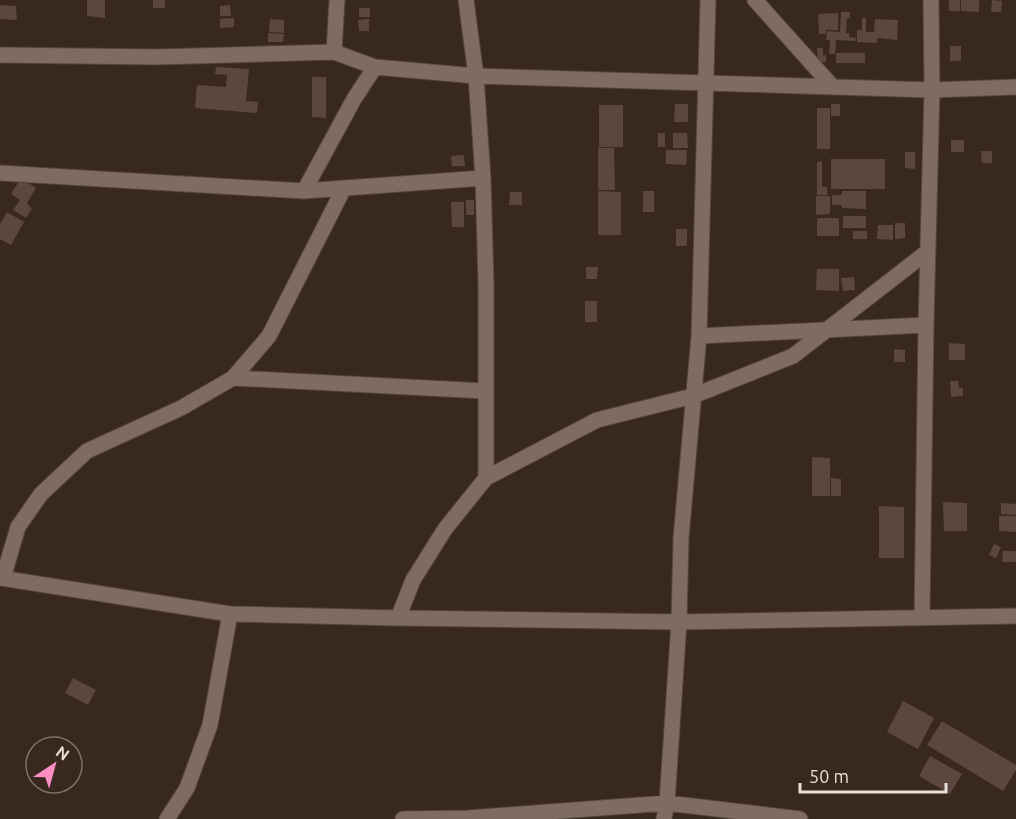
<svg xmlns="http://www.w3.org/2000/svg" width="1016" height="819" viewBox="0 0 1016 819" font-family="Ubuntu,sans-serif">
  <style>
    .building { fill: #5b473f }
    .lines { fill: none; stroke-linecap: round; stroke-linejoin: round }
    .street-casing { stroke: #54473d; stroke-width: 17 }
    .street { stroke: #7f6b60; stroke-width: 15 }
  </style>
  <rect width="100%" height="100%" fill="#39281e"/>
  <path class="building" d="M87 0H105V18L87 16Z
    M153 0H165V8H153Z
    M949 0H960V11H949Z
    M961 0H979V12L961 11Z
    M992 0 1002 1 1001 12H991Z
    M0 5 16 6 17 20 0 19Z
    M230 5 231 16H220V6Z
    M359 8H370V17H359Z
    M841 12H850V18H847L846 33H849V37L856 38V41L836 40 835 54H829L830 40H826L827 31 840 32Z
    M838 13V30H826V34H819L818 14Z
    M234 18V27L220 28V19Z
    M862 18H866V32H874L875 19 898 20 897 40 877 38V43L857 42V30H862Z
    M270 19 284 20V33L269 32Z
    M369 19V31H359L358 20Z
    M268 33 284 34 283 42H268Z
    M950 46H961V61H950Z
    M817 48H823V55H826V62H818Z
    M836 53H865V63H836Z
    M216 67 249 69 246 101 258 102 257 113 195 108 197 85 226 87 227 75 215 74Z
    M312 77H326V118L312 117Z
    M675 104H688V122H674Z
    M831 104H840V116H831Z
    M599 105H623V147H599Z
    M817 108H830V149H817Z
    M658 133H665V147H658Z
    M673 133H687L688 148H673Z
    M951 140H964V152H951Z
    M598 148H614L615 190H598Z
    M666 150H687L686 165 666 164Z
    M981 151H992V163H982Z
    M905 152H915V169L905 168Z
    M464 155 465 166H452L451 156Z
    M831 159H885V189H831Z
    M822 161V187H827V195H817V162Z
    M21 178 36 188 27 203 32 209 26 218 13 210 20 200 11 194Z
    M598 191 621 192V235H598Z
    M643 191H654V212H643Z
    M842 191H866V209L842 208V205H832V195H842Z
    M510 192H522V205H509Z
    M816 196H830V214L816 215Z
    M466 200H474V215H466Z
    M451 202H464V227H452Z
    M7 212 24 222 11 245 0 239V224Z
    M843 216H866V228H843Z
    M817 218H839V236H817Z
    M895 223H905V238L895 239Z
    M878 225H893V240L877 239Z
    M676 229H687V246H676Z
    M853 231H867V239H853Z
    M586 267H598L597 279H586Z
    M817 269H839V291L816 290Z
    M854 277 855 290 843 291 841 278Z
    M585 301H597V322H585Z
    M949 343 965 344V360H949Z
    M894 349 905 350V362H894Z
    M950 381H958L959 388H963V396L951 397Z
    M812 457 830 458V496H812Z
    M831 478 841 479V496H831Z
    M943 502 967 503V531H944Z
    M1001 503 1016 504V515L1001 514Z
    M879 506 904 507V558H879Z
    M999 516H1016V532L999 531Z
    M994 544 1001 547 996 558 989 555Z
    M1003 551H1016V562H1002Z
    M73 678 96 690 88 705 65 693Z
    M903 701 934 718 918 749 887 732Z
    M942 721 1016 765V770L1003 791 927 745Z
    M930 756 962 774 950 794 919 776Z"/>
  <g class="lines">
    <defs>
      <path id="street" d="M466 0 476 76 483 178 486 283V478
        M755 0 832 86
        M334 52 337 0
        M0 55 157 57 334 52 375 67 476 76 932 90 1016 87
        M0 173 304 191 483 178
        M304 191 354 99 375 67
        M699 336 926 325
        M233 378 485 391
        M0 578 230 614 398 618 679 622 1016 616
        M3 578 18 527 41 494 87 451 181 408 233 378 269 336 344 188
        M922 616 926 325 932 90 931 0
        M398 618 413 580 445 529 486 478 597 420 693 396 793 356 927 252
        M167 819 187 788 210 725 230 614
        M403 819 468 818 667 803 800 819
        M664 819 667 803 679 622 681 538 699 336 708 0"/>
    </defs>
    <use href="#street" class="street-casing"/>
    <use href="#street" class="street"/>
  </g>
  <g transform="translate(54 765) rotate(36)"><circle r="28" fill="#39281e" stroke="#807168" stroke-width="1.5"/>
  <path d="M0-4.5L10 22L0 15L-10 22Z" fill="#fb8fc4"/>
  <text y="-9" font-size="16" font-weight="bold" text-anchor="middle" fill="#eadfd8">N</text>
  </g>
  <path d="M800 783v9h146v-9" fill="none" stroke="#eadfd8" stroke-width="3"/>
  <text x="809" y="783" font-size="18" fill="#eadfd8" stroke="#39281e" stroke-width="4.5" paint-order="stroke">50 m</text>
</svg>
